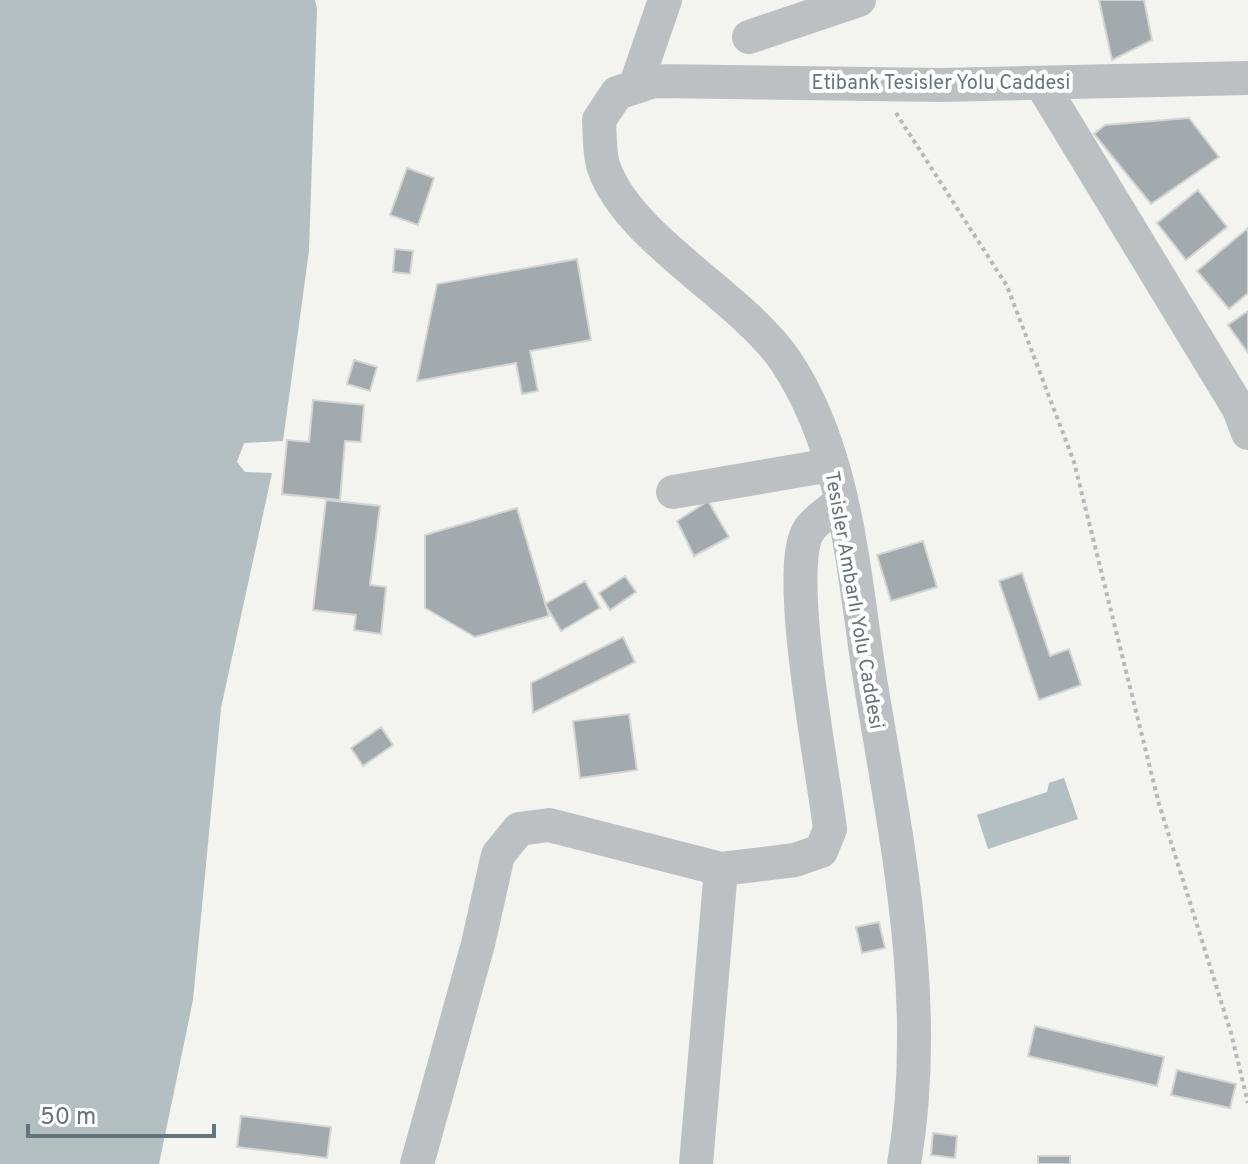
<svg xmlns="http://www.w3.org/2000/svg" width="1248" height="1164" viewBox="0 0 1248 1164" font-family="Overpass,sans-serif">
  <style>
    .water { fill: #b3bfc1 }
    .building { fill: #a3aaae; stroke: #d4d4d2; stroke-width: 2 }
    .lines { fill: none; stroke-linecap: round; stroke-linejoin: round }
    .path { stroke: #b6b9ba; stroke-width: 4; stroke-dasharray: 4 4; stroke-linecap: butt }
    .minor { stroke: #bdc0c3; stroke-width: 34 }
    .labels { text-anchor: middle; stroke-width: 8; stroke-linejoin: round; paint-order: stroke }
    .street-label { font-size: 20px; fill: #66757d; stroke: #fff }
  </style>
  <rect width="100%" height="100%" fill="#f3f3f0"/>
  <path class="water" d="M0 0H315L317 9 309 251 283 441 244 443 237 462 245 472 272 473 221 708 193 1000 159 1164H0Z
    M1064 778 1078 819 988 849 977 815 1047 792 1049 783Z"/>
  <path class="building" d="M1099 0H1144L1152 40 1112 60Z
    M1189 118 1219 157 1151 204 1094 134 1105 125Z
    M407 168 434 178 418 225 390 215Z
    M1198 190 1227 227 1186 260 1157 223Z
    M1248 228V293L1229 309 1197 271Z
    M395 249 413 251 410 274 393 272Z
    M577 259 591 340 530 351 538 391 522 394 516 363 417 381 437 284Z
    M1248 311V353L1228 325Z
    M354 360 377 367 370 391 347 384Z
    M313 400 364 405 361 442 345 441 340 500 282 494 287 440 309 442Z
    M326 500 380 506 370 585 386 587 381 634 354 630 356 615 313 610Z
    M708 501 729 537 694 556 677 521Z
    M517 508 549 616 475 637 425 608V535Z
    M923 541 937 587 891 601 877 555Z
    M1022 573 1050 656 1069 649 1081 685 1039 700 999 581Z
    M625 576 636 592 610 610 599 593Z
    M585 581 600 608 561 631 545 604Z
    M623 637 635 662 533 713 531 683Z
    M629 714 637 770 580 778 573 721Z
    M381 727 393 745 363 766 351 748Z
    M879 922 885 948 862 953 856 927Z
    M1035 1026 1164 1057 1157 1086 1028 1056Z
    M1177 1070 1236 1084 1230 1108 1171 1095Z
    M241 1116 331 1127 327 1158 237 1147Z
    M933 1133 957 1136 955 1158 931 1155Z
    M1038 1156H1070V1164H1038Z"/>
  <g class="lines">
    <path class="path" d="M896 113 1007 286 1074 462 1159 804 1231 1033 1248 1103"/>
    <path class="minor" d="M749 37 859 0
      M1041 83 1239 409 1248 433
      M635 87 665 0
      M673 492 831 465
      M417 1164 478 944 498 855 519 829 549 825 721 869 795 860 821 851 830 829C824 775 783 568 809 530 816 519 832 510 841 501
      M696 1164 721 869
      M904 1164C932 1001 896 839 870 679 853 572 847 452 785 360 742 297 629 239 604 168 599 154 600 135 599 120L617 93 654 81 941 85 1248 78"/>
  </g>
  <g class="labels">
    <g class="street-label">
      <text x="941" y="89">Etibank Tesisler Yolu Caddesi</text>
      <text transform="translate(855 600) rotate(80)" y="7">Tesisler Ambarlı Yolu Caddesi</text>
    </g>
  </g>
  <path d="M28 1124v12h186v-12" fill="none" stroke="#66757d" stroke-width="4"/>
  <text x="40" y="1124" font-size="24" fill="#66757d" stroke="#ffffff" stroke-width="6" paint-order="stroke">50 m</text>
</svg>
